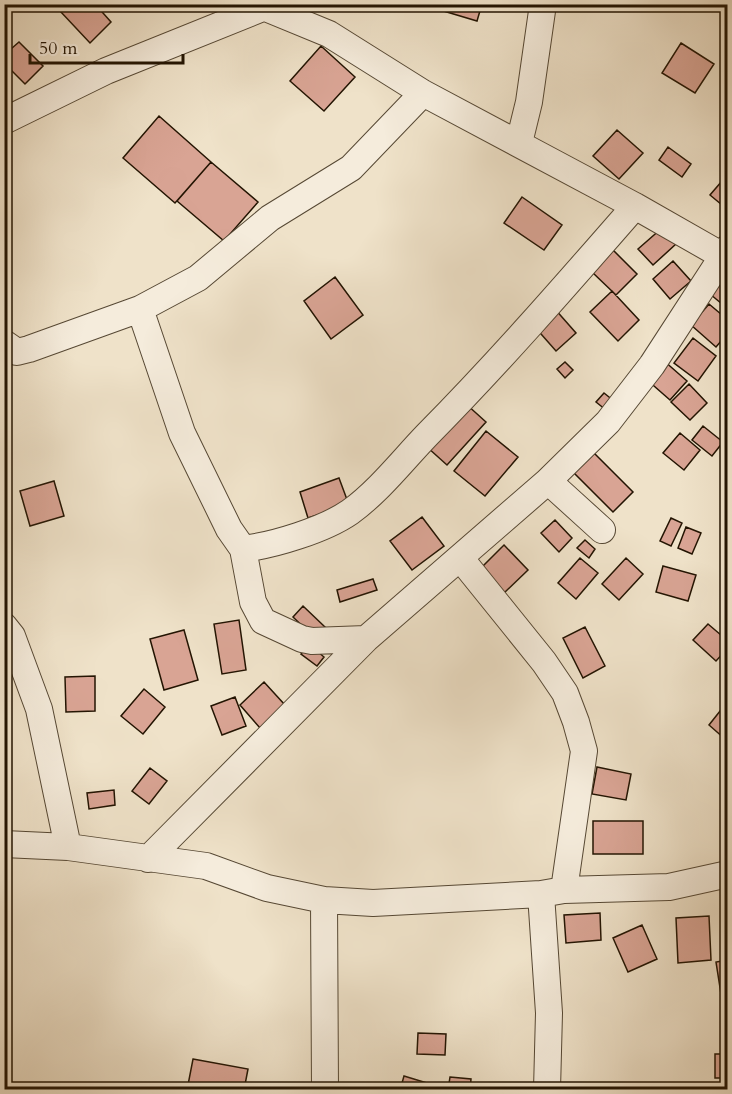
<svg xmlns="http://www.w3.org/2000/svg" width="732" height="1094" viewBox="0 0 732 1094" font-family="Cardo,serif">
  <style>
    .building { fill: #d9a494; stroke: #231402; stroke-width: 1.5 }
    .lines { fill: none; stroke-linecap: round; stroke-linejoin: round }
    .minor-casing { stroke: #564834; stroke-width: 28 }
    .minor { stroke: #f5ecdc; stroke-width: 26 }
  </style>
  <rect width="100%" height="100%" fill="#efe2c9"/>
  <filter id="stains"><feTurbulence type="fractalNoise" baseFrequency=".00333" numOctaves="4"/><feColorMatrix values="0 0 0 0 .2 0 0 0 0 .09 0 0 0 0 .02 0 0 0 .5 -.17"/></filter>
  <radialGradient id="worn" r=".72"><stop offset=".6" stop-color="#630" stop-opacity="0"/><stop offset="1" stop-color="#630" stop-opacity=".3"/></radialGradient>
  <path class="building" d="M66 4H95L111 22 90 43 60 11Z
    M442 4H482L477 21 440 10Z
    M19 42 43 66 25 84 4 63V55Z
    M681 43 714 64 695 93 662 73Z
    M321 46 355 77 324 111 290 81Z
    M159 116 211 162 175 203 123 158Z
    M617 130 643 153 619 179 593 156Z
    M668 147 691 164 682 177 659 160Z
    M211 162 258 202 224 241 177 201Z
    M728 174V210L710 195Z
    M522 197 562 225 544 250 504 223Z
    M662 228 676 244 653 265 638 249Z
    M613 250 637 274 616 295 592 272Z
    M673 261 691 281 670 299 653 279Z
    M335 277 363 315 331 339 304 301Z
    M724 278 728 282V309L710 294Z
    M612 291 639 320 618 341 590 312Z
    M709 304 728 320V333L716 347 691 325Z
    M554 308 576 333 556 351 534 326Z
    M693 338 716 356 698 381 674 363Z
    M663 360 687 381 670 400 646 379Z
    M565 362 573 370 565 378 557 369Z
    M689 384 707 403 690 420 671 402Z
    M604 393 614 401 606 410 596 402Z
    M466 404 486 422 447 465 427 447Z
    M703 426 723 442 712 456 692 440Z
    M486 431 518 457 485 496 454 471Z
    M680 433 700 450 684 470 663 453Z
    M594 453 633 492 613 512 574 473Z
    M339 478 349 505 308 518 300 492Z
    M54 481 64 516 30 526 20 491Z
    M422 517 444 546 412 570 390 541Z
    M671 518 682 523 671 546 660 541Z
    M555 520 572 538 559 552 541 533Z
    M686 527 701 533 692 554 678 548Z
    M585 540 595 549 589 558 577 548Z
    M504 545 528 570 504 593 480 569Z
    M580 558 598 573 576 599 558 583Z
    M626 558 643 574 619 600 602 584Z
    M663 566 696 575 688 601 656 592Z
    M373 579 377 590 340 602 337 590Z
    M303 606 325 627 315 638 293 617Z
    M239 620 246 670 222 674 214 624Z
    M708 624 728 641V648L716 661 693 640Z
    M585 627 605 666 583 678 563 638Z
    M184 630 198 680 164 690 150 639Z
    M309 644 324 657 317 666 301 654Z
    M95 676V711L66 712 65 677Z
    M264 682 285 705 260 728 240 705Z
    M144 689 165 707 143 734 121 716Z
    M235 697 246 726 222 735 211 706Z
    M724 706 728 709V736L725 739 709 725Z
    M597 767 631 774 626 800 592 794Z
    M150 768 167 781 149 804 132 791Z
    M114 790 115 805 89 809 87 793Z
    M593 821H643V854H593Z
    M600 913 601 940 566 943 564 915Z
    M709 916 711 960 678 963 676 918Z
    M642 925 657 959 628 972 613 938Z
    M728 960V993L721 994 716 962Z
    M418 1033 446 1034 445 1055 417 1054Z
    M715 1054H728V1078H715Z
    M193 1059 248 1069 244 1090H187Z
    M404 1076 427 1083 425 1090H400Z
    M450 1077 471 1079 470 1090H448Z
    M393 1084 394 1090H372Z"/>
  <g class="lines">
    <defs>
      <path id="minor" d="M256 4 329 34 423 93 635 206 728 259
        M4 121 106 71 265 7
        M519 143 529 102 543 4
        M140 309 182 433 229 529 243 549C274 545 324 530 350 512 379 491 402 461 427 435 500 361 567 284 635 206
        M4 343 17 352 29 349 140 309 198 278 270 218 351 168 423 93
        M548 481 602 530
        M243 549 253 602 263 621 302 639 312 641 366 639
        M461 559 544 662 565 693 576 722 584 751 564 890
        M4 626 12 636 39 709 68 847
        M4 844 68 847 206 866 267 888 324 900 373 903 541 894 564 890 669 887 728 874
        M148 859 366 639 548 481 608 422 652 365 728 248
        M541 894 549 1013 547 1090
        M324 900 325 1090"/>
    </defs>
    <use href="#minor" class="minor-casing"/>
    <use href="#minor" class="minor"/>
  </g>
  <rect width="732" height="1094" fill="none" stroke="#efe2c9" stroke-width="24"/>
  <rect x="6" y="6" width="720" height="1082" fill="none" stroke="#231402" stroke-width="3"/>
  <rect x="12" y="12" width="708" height="1070" fill="none" stroke="#231402" stroke-width="1.5"/>
  <path d="M30 54v9h153v-9" fill="none" stroke="#231402" stroke-width="3"/>
  <text x="39" y="54" font-size="18" fill="#231402" stroke="#f5ecdc" stroke-width="4.5" paint-order="stroke">50 m</text>
  <rect width="100%" height="100%" filter="url(#stains)"/>
  <rect width="100%" height="100%" fill="url(#worn)"/>
</svg>
